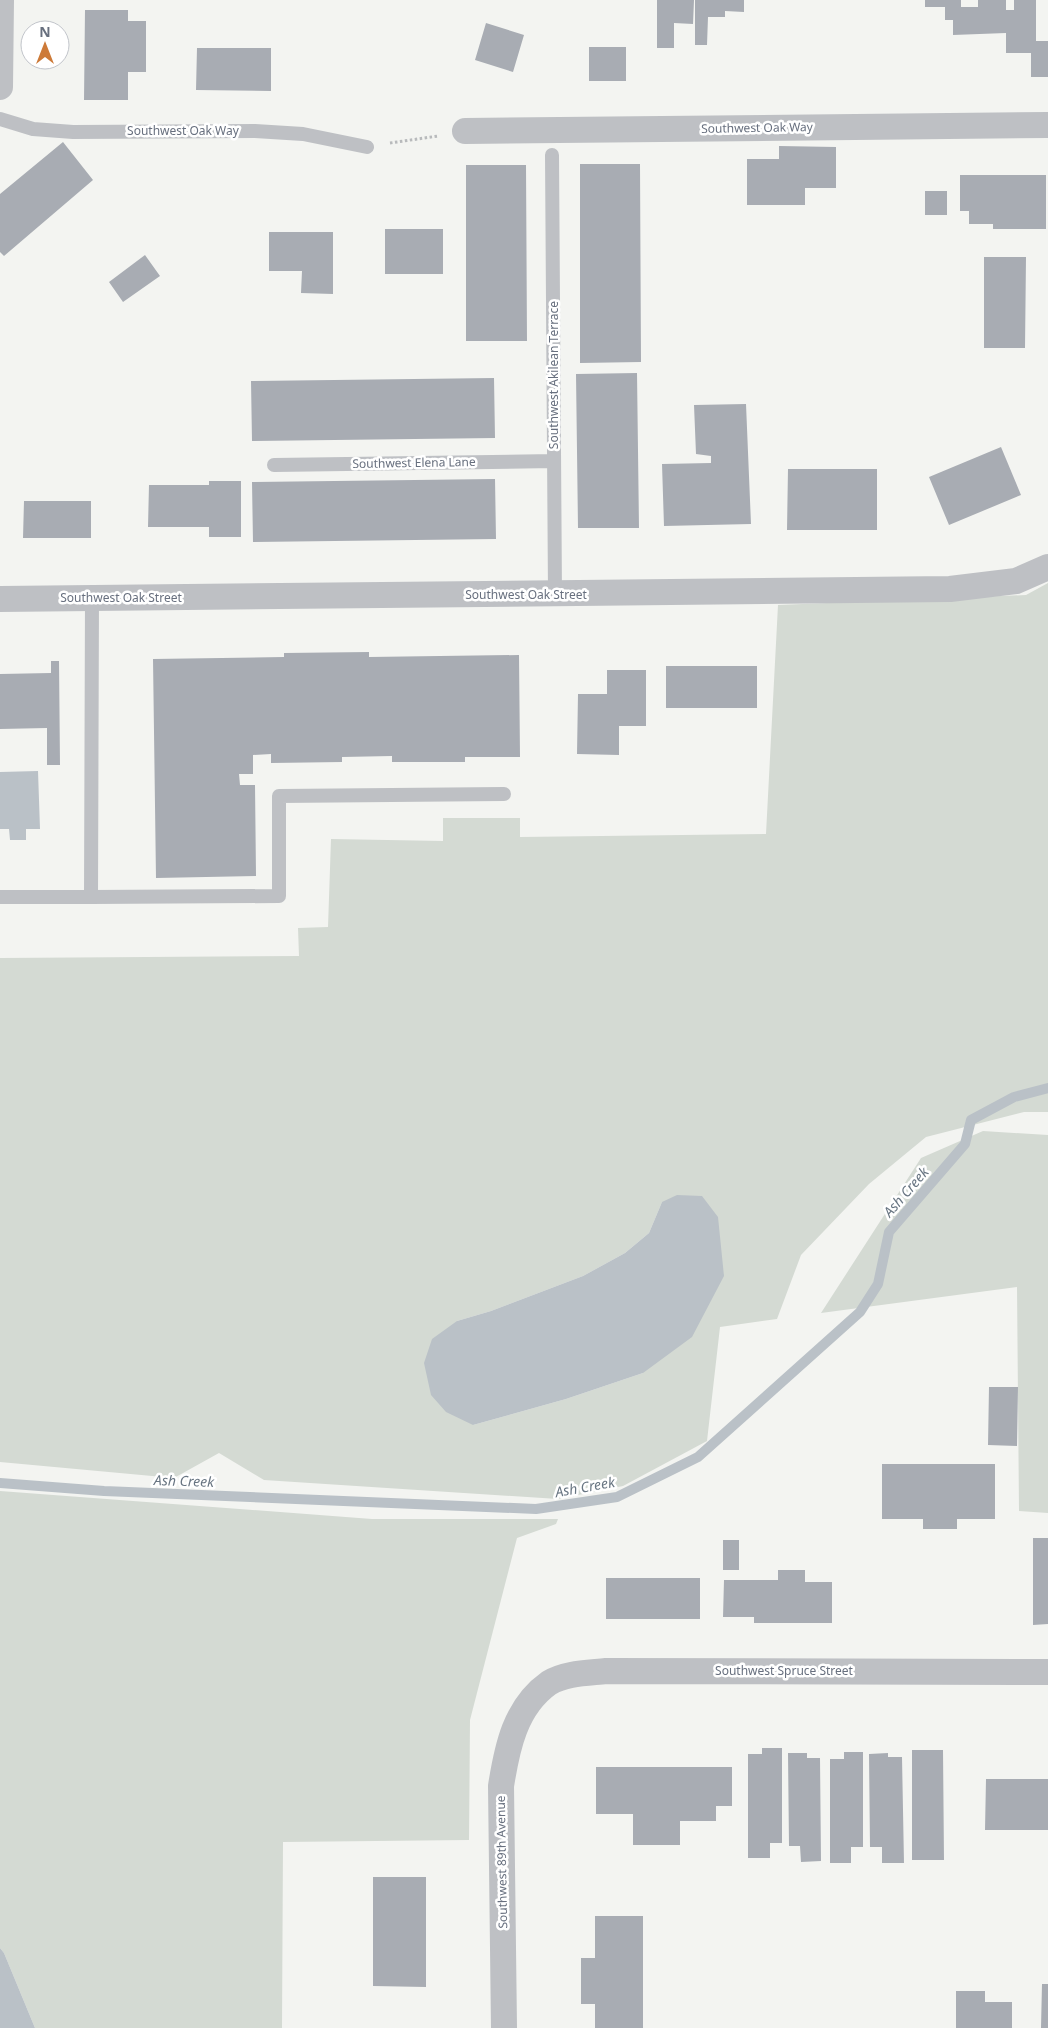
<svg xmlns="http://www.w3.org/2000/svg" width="1048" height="2028" viewBox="0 0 1048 2028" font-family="'Noto Sans',sans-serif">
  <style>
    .green { fill: #d4dad3; fill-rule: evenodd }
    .water { fill: #bac1c7 }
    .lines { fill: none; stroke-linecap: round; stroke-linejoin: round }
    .stream { stroke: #bac1c7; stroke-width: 10 }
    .building { fill: #a8acb3 }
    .path { stroke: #b8babc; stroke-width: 3; stroke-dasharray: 2.5 2.5; stroke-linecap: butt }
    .service { stroke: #bec0c4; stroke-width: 14 }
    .minor { stroke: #bec0c4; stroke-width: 26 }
    .labels { text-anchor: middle; stroke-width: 5; stroke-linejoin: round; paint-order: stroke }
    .street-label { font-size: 12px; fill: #676f7e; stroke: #fff }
    .water-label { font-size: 14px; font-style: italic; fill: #687582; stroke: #fff }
  </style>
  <rect width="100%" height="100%" fill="#f3f4f1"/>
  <path class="green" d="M1048 583V1112H1024L926 1137 869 1184 801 1255 777 1319 720 1327 707 1441 623 1486 558 1499 264 1480 219 1453 174 1478 0 1462V958L299 956 298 928 328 927 331 839 443 841V818H520V837L766 834 778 605 1026 595ZM662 1202 643 1373 566 1399 473 1425 457 1321 491 1311 583 1276 625 1253 649 1233Z
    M983 1131 1048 1135V1513L1019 1511 1017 1287 821 1313 921 1158Z
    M0 1491 372 1519H558L556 1524 517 1538 470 1720 469 1840 283 1842 282 2028H35L4 1953 0 1948Z"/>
  <path class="water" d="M38 771 40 829H26V840H10L9 829H0V772Z
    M677 1195 702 1196 718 1217 724 1276 692 1337 643 1373 566 1399 473 1425 446 1412 431 1395 424 1363 432 1339 457 1321 491 1311 583 1276 625 1253 649 1233 662 1202Z
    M0 1948 4 1953 35 2028H0Z"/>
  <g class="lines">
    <path class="stream" d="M0 1483 104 1491 536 1509 617 1497 698 1457 860 1312 878 1284 889 1232 965 1144 971 1120 1014 1097 1048 1088"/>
  </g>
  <path class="building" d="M657 0H694L693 24 674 23V48H657Z
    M695 0H744V12L725 11V17H708L707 45H695Z
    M925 0H961V7H978V0H1006V10H1014V0H1036V41H1048V77H1031V53H1006V33L953 35V20H945V7H925Z
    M85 10H128V21H146V72H128V100H84Z
    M486 23 524 35 513 72 475 60Z
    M589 47H626V81H589Z
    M197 48H271V91L196 90Z
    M63 142 93 180 4 256 0 252V194Z
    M779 146 836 147V188H805V205H747V159H779Z
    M580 164H640L641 362 580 363Z
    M466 165H526L527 341H466Z
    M960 175H1046V229H993V224H969V211H960Z
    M925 191H947V215H925Z
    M385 229H443V274H385Z
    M269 232H333V294L301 293 302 271H269Z
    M145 255 160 276 123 302 109 282Z
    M984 257H1026L1025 348H984Z
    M637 373 639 528H578L576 374Z
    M494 378 495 438 252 441 251 381Z
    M746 404 751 524 664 526 662 464 711 463V456L696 454 694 405Z
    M1001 447 1021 495 949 525 929 477Z
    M788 469H877V530H787Z
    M495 479 496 539 253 542 252 482Z
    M209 481H241V537H209V527H148L149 485H209Z
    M24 501H91V538H23Z
    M369 652V657L519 655 520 757H465V762H392V756L342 757V762L271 763V754L253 755V774H239L240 785H255L256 876 156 878 153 659 284 657V653Z
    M51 661H59L60 765H47V728L0 729V674L51 673Z
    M666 666H757V708H666Z
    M607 670H646V726H619V755L577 754 578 694H607Z
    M989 1387H1018L1017 1446 988 1445Z
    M882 1464H995V1519H957V1529H923V1519H882Z
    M1033 1538H1048V1624L1033 1625Z
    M723 1540H739V1570H723Z
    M778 1570H805V1582H832V1623H754V1617H723L724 1580H778Z
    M606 1578H700V1619H606Z
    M762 1748H782V1843H770V1858H748V1754H762Z
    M912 1750H943L944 1860H912Z
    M844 1752H863V1847H851V1863H830V1759H844Z
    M788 1753H807V1758H820L821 1861 801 1862 800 1846H789Z
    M888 1753V1757H902L904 1863H882V1847H870L869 1754Z
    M596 1767H732V1806H716V1821H680V1845H633V1814H596Z
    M986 1779H1048V1830H985Z
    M373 1877H426V1987L373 1986Z
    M595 1916H643V2028H595V2004H581V1958H595Z
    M1042 1984H1048V2028H1041Z
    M956 1991H985V2002H1012V2028H956Z"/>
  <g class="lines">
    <path class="path" d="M390 143 438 136"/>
    <path class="service" d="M0 119 33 129 73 132 255 131 303 134 367 147
      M552 155 555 595
      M274 465 554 461
      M92 598 91 897 279 896V796L504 794
      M0 897H91"/>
    <path class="minor" d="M0 87 1 0
      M465 131 1048 125
      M0 599 950 589 1016 581 1048 567
      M504 2028 501 1786C507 1748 515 1707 549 1683 565 1673 588 1673 606 1671L1048 1672"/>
  </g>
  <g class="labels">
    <g class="street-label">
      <text transform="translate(757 128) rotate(-1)" y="4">Southwest Oak Way</text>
      <text x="183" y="135">Southwest Oak Way</text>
      <text transform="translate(554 375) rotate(-90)" y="4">Southwest Akilean Terrace</text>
      <text transform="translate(414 463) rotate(-1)" y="4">Southwest Elena Lane</text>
      <text x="526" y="599">Southwest Oak Street</text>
      <text x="121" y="602">Southwest Oak Street</text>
      <text x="784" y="1675">Southwest Spruce Street</text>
      <text transform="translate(502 1862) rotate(-91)" y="4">Southwest 89th Avenue</text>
    </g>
    <g class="water-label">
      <text transform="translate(906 1192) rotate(-49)" y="5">Ash Creek</text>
      <text transform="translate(184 1481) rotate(2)" y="5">Ash Creek</text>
      <text transform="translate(585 1487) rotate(-10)" y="5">Ash Creek</text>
    </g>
  </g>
  <g transform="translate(45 45)"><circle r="24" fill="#ffffff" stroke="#c2c5cb"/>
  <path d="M0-4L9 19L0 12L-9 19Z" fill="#cd7a38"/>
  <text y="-8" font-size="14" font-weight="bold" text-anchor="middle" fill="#676f7e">N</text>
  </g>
</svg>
